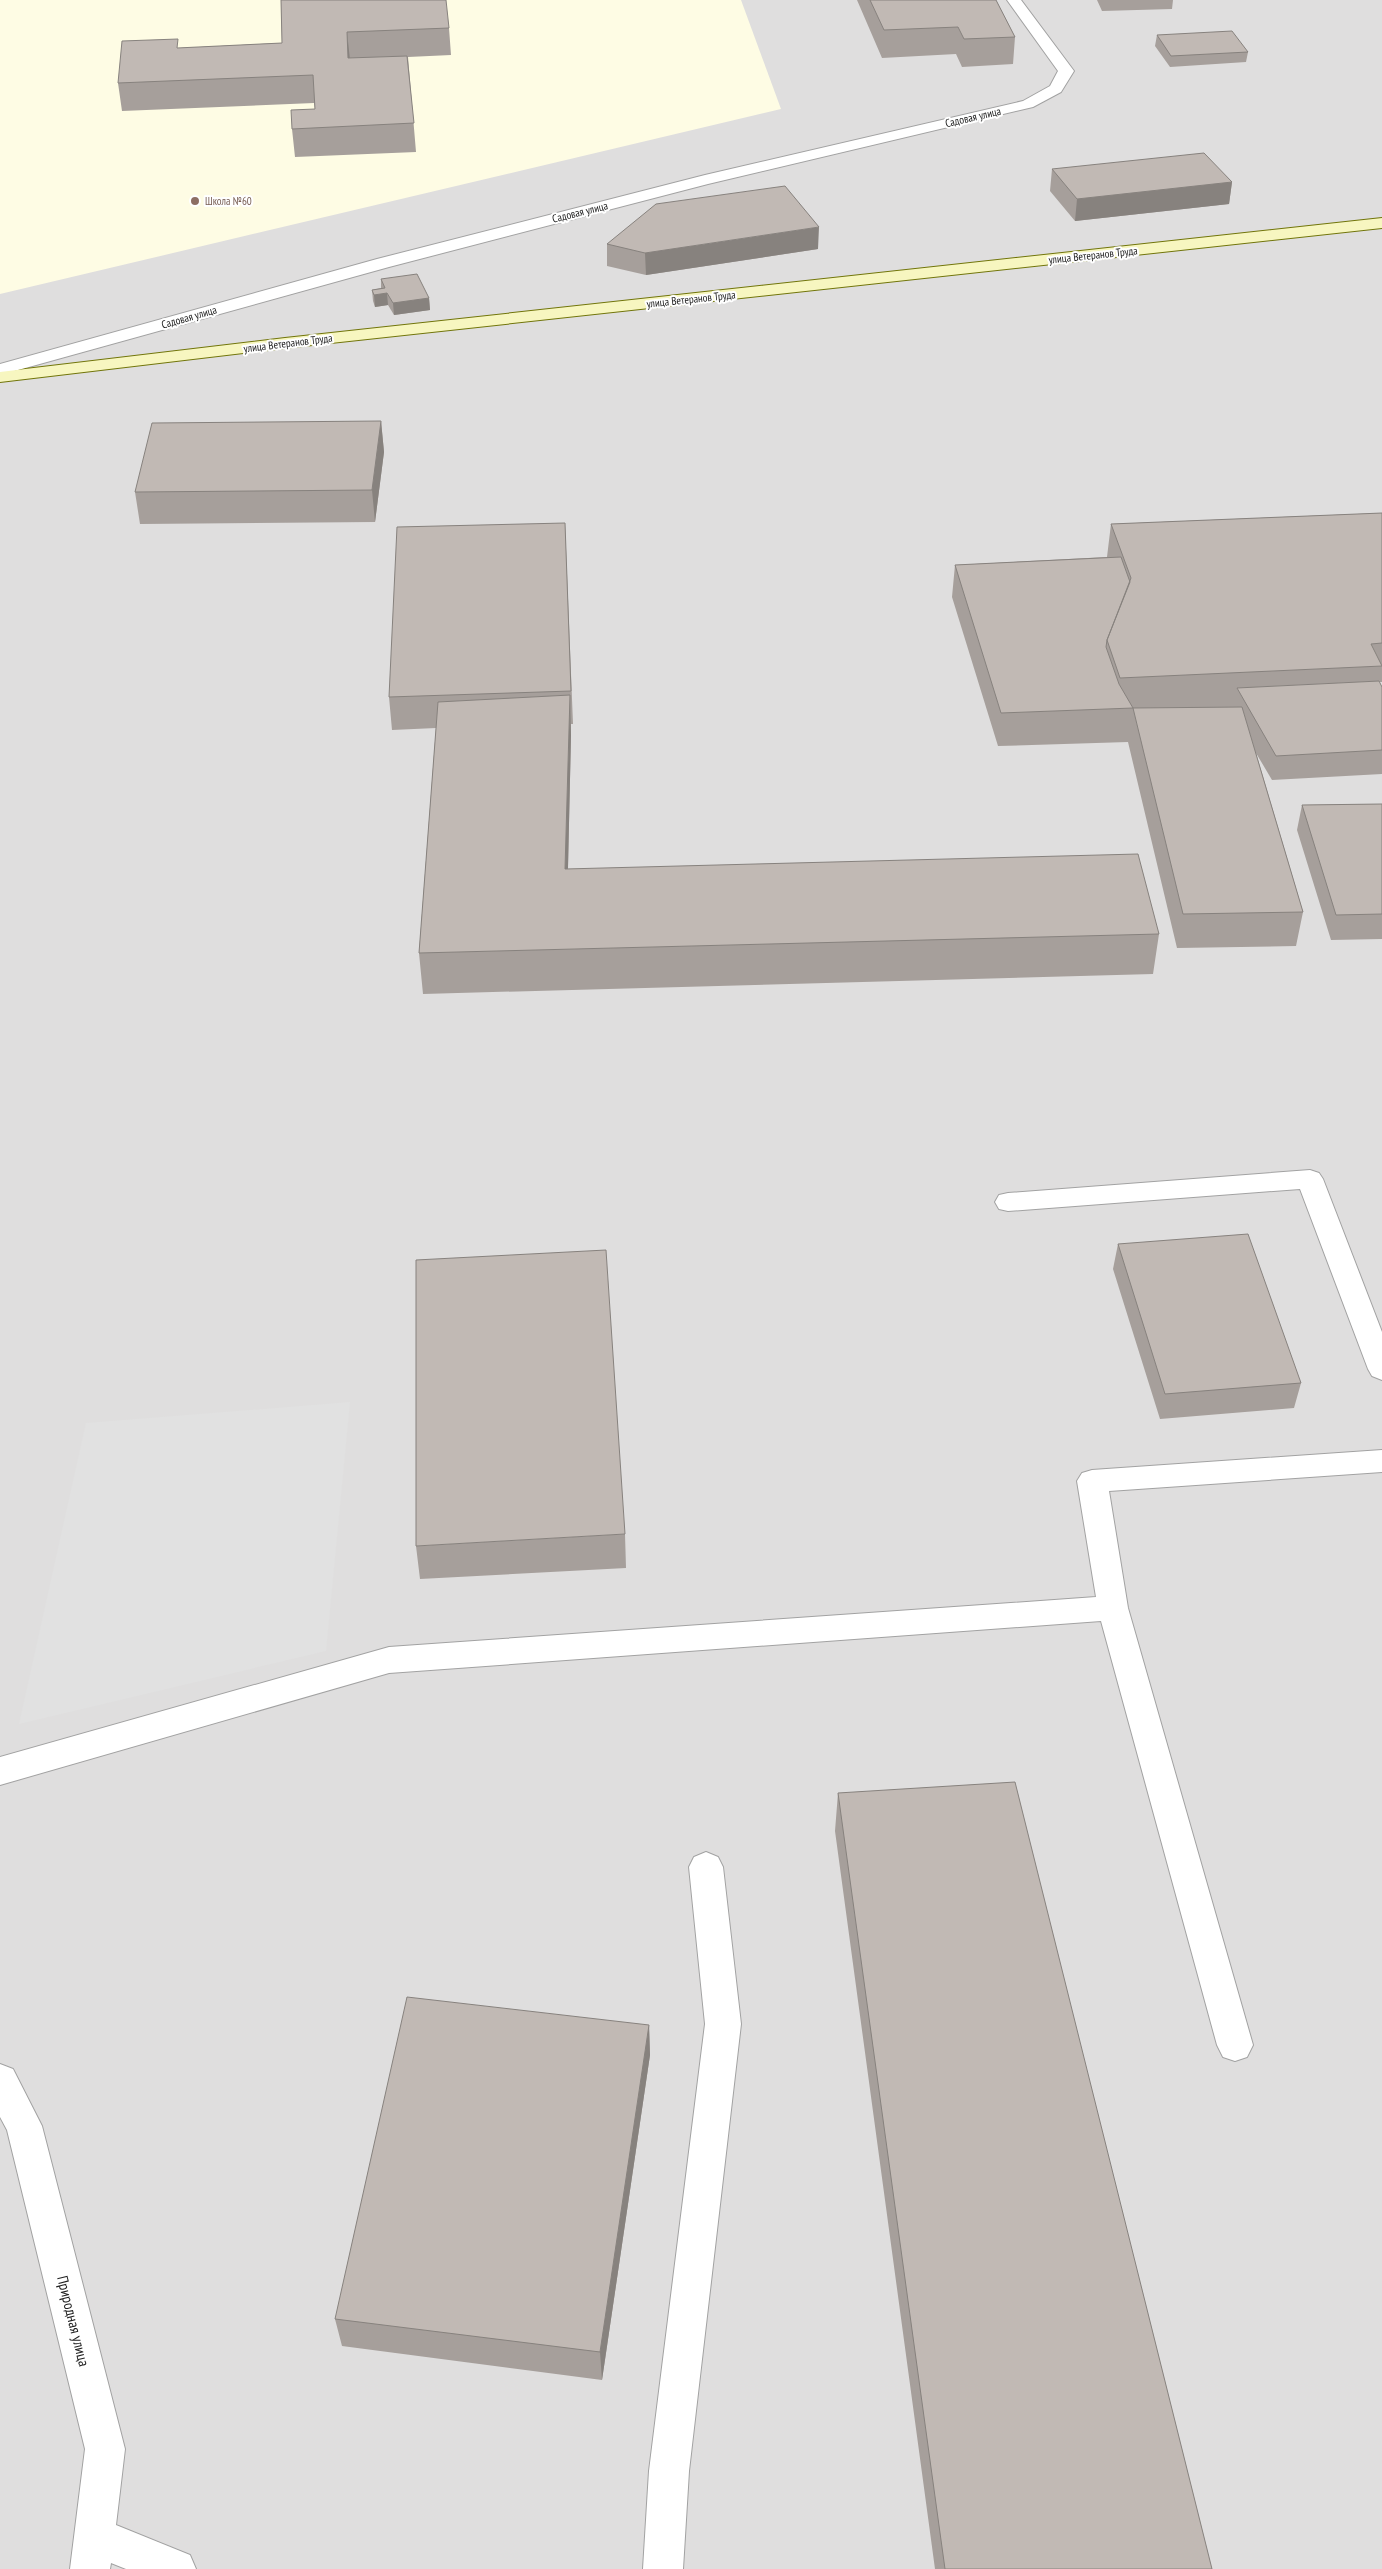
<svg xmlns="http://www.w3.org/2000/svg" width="1382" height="2569" viewBox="0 0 1382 2569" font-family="'PT Sans Narrow',sans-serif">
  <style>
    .residential { fill: #dfdede }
    .education { fill: #fefce4 }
    .parking { fill: #e1e1e1 }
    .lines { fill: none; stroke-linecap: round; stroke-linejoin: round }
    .lane-casing { stroke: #a2a2a2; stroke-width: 2 }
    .street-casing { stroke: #a2a2a2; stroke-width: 2 }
    .secondary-casing { stroke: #71750a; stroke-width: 2 }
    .lane { fill: #fff; fill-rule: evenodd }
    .street { fill: #fff; fill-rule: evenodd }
    .secondary { fill: #f7f6c0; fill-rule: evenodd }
    .wall { fill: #a69f9b }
    .shaded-wall { fill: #87827e }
    .building { fill: #c1b9b4; stroke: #87827e }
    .education-dot { fill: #8d6e63; stroke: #fff; stroke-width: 2 }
    .labels { text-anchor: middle; stroke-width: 4; stroke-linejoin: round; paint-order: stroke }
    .far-street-label { font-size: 11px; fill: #212121; stroke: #fff }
    .far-education-label { font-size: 11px; fill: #785e54; stroke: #fff; text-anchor: start }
    .near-street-label { font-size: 15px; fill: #212121; stroke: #fff }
  </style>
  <rect width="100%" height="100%" fill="#f1ede8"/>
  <path class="residential" d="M0 0H1382V2569H0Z"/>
  <path class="education" d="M0 0H741L781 109 0 294Z"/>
  <path class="parking" d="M350 1402 326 1651 19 1724 86 1423Z"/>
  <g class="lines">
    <defs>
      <path id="lane" d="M1310 1170 1319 1173 1323 1179 1382 1332V1380L1372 1376 1368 1369 1300 1189 1008 1211 999 1209 995 1202 999 1195 1008 1193Z
        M1382 1450V1472L1109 1491 1128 1608 1253 2045 1247 2057 1235 2061 1223 2057 1217 2045 1101 1621 389 1673 0 1785V1757L389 1647 1096 1597 1077 1481 1082 1473 1092 1470Z
        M706 1852 718 1857 723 1867 741 2024 689 2471 683 2569H643L649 2471 705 2024 689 1867 694 1857Z
        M0 2064 13 2069 42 2126 125 2449 116 2525 190 2555 196 2569H126L111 2563 110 2569H70L85 2449 7 2130 0 2117Z"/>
      <path id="street" d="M1007 0H1021L1074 71 1061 92 1033 107 708 184 389 267 0 375V364L377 259 705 175 1023 101 1050 86 1058 71Z"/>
      <path id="secondary" d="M1382 218V228L285 348 0 382V372L285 338Z"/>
    </defs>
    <use href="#lane" class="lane-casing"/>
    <use href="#street" class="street-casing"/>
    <use href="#secondary" class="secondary-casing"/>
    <use href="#lane" class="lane"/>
    <use href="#street" class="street"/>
    <use href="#secondary" class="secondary"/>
  </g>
  <path class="wall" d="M281 0 449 28 451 55 408 57 416 152 295 157 292 129 315 109 314 103 122 111 118 83 180 48 282 43Z
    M857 0H996L1015 37 1013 64 962 67 956 54 882 58Z
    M1097 0H1173L1172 9 1102 11Z
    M1157 35 1248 52 1246 62 1170 67 1155 46Z
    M1052 169 1232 182 1229 204 1075 221 1050 191Z
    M607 244 818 249 646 275 607 266Z
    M381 279 429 298 430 310 394 315 388 305 375 307 373 301 372 290 381 288Z
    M381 421 384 452 375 522 140 524 135 492Z
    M1382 513V682H1379L1382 687V774L1272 780 1256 753 1303 912 1296 946 1177 948 1128 742 998 746 952 597 955 565 1107 557 1111 524Z
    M565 523 573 724H571V735L568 869 1159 934 1153 974 423 994 419 953 436 728 392 730 389 697Z
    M1382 804V939L1331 940 1297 830 1302 805Z
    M1118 1244 1301 1383 1294 1408 1160 1419 1113 1269Z
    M625 1534 626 1568 420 1579 416 1546Z
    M838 1793 1212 2569H935L835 1831Z
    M649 2025 650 2055 602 2380 342 2346 335 2319Z"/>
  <path class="shaded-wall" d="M347 32 350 60 348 58Z
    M1232 182 1229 204 1075 221 1077 199Z
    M819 227 818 249 646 275 645 253Z
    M387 293 388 305 375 307 374 295Z
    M429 298 430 310 394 315 393 303Z
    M381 421 384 452 375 522 372 490Z
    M570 695 571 735 567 910 565 869Z
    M649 2025 650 2055 602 2380 600 2352Z"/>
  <path class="building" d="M281 0H446L449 28 347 32 348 58 407 56 414 123 292 129 291 110 315 109 313 75 118 83 122 41 178 39 177 48 282 43Z
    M870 0H996L1015 37 964 39 958 27 884 30Z
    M1232 31 1248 52 1171 56 1157 35Z
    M1204 153 1232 182 1077 199 1052 169Z
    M785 186 819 227 645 253 607 244 656 204Z
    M417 274 429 298 393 303 387 293 374 295 372 290 385 288 381 279Z
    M381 421 372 490 135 492 152 423Z
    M1382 513V643L1371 644 1382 666 1120 678 1107 640 1131 578 1111 524Z
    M565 523 571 691 389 697 397 527Z
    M1121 557 1130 582 1107 640 1106 647 1119 684 1133 708 1242 707 1303 912 1183 914 1133 708 1001 713 955 565Z
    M1379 681 1382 687V750L1276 756 1237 688Z
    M570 695 565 869 1138 854 1159 934 419 953 438 702Z
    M1382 804V914L1336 915 1302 805Z
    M1248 1234 1301 1383 1165 1394 1118 1244Z
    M606 1250 625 1534 416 1546V1260Z
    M1015 1782 1212 2569H945L838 1793Z
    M407 1997 649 2025 600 2352 335 2319Z"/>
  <circle class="education-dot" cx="195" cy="201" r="5"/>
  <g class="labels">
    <g class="far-street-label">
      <text transform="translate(973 117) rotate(-13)" y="4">Садовая улица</text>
      <text transform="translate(580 212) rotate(-14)" y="4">Садовая улица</text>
      <text transform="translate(1093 255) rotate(-6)" y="4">улица Ветеранов Труда</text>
      <text transform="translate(691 299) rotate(-6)" y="4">улица Ветеранов Труда</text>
      <text transform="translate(189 317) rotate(-16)" y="4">Садовая улица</text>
      <text transform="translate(288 343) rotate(-7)" y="4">улица Ветеранов Труда</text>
    </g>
    <g class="far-education-label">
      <text x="205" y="205">Школа №60</text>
    </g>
    <g class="near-street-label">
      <text transform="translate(73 2321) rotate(76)" y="5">Природная улица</text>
    </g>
  </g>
</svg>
